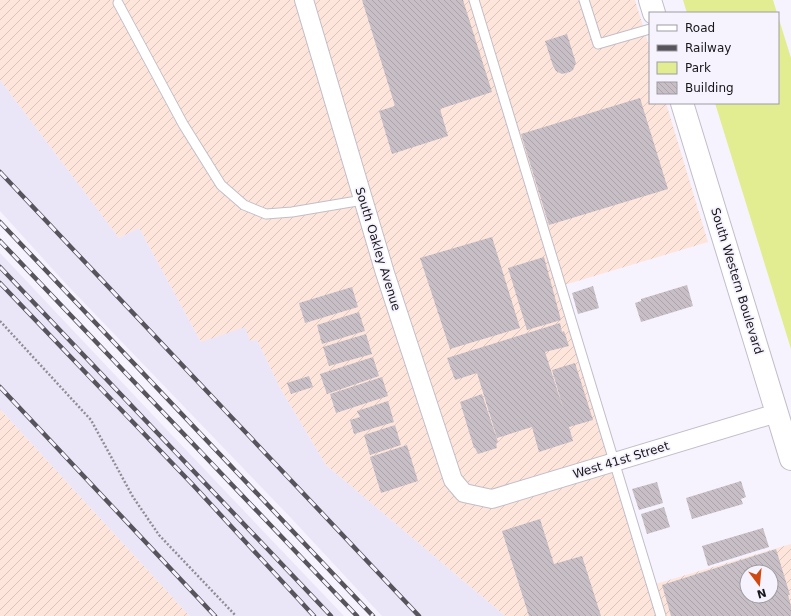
<svg xmlns="http://www.w3.org/2000/svg" width="791" height="616" viewBox="0 0 791 616" font-family="'DejaVu Sans',sans-serif">
  <style>
    .industrial { fill: url(#industrial-furrows); fill-rule: evenodd }
    .built { fill: #ebe5f8 }
    .green { fill: #e2ec91 }
    .building { fill: url(#building-back-hatch); fill-rule: evenodd }
    .lines { fill: none; stroke-linecap: round; stroke-linejoin: round }
    .service-casing { stroke: #c2bec9; stroke-width: 11 }
    .minor-casing { stroke: #c2bec9; stroke-width: 20 }
    .tertiary-casing { stroke: #c2bec9; stroke-width: 24 }
    .path { stroke: #8e8c94; stroke-width: 2.5; stroke-dasharray: 2 2; stroke-linecap: butt }
    .service { stroke: #fff; stroke-width: 9 }
    .minor { stroke: #fff; stroke-width: 18 }
    .tertiary { stroke: #fff; stroke-width: 22 }
    .rail-casing { stroke: #57555b; stroke-width: 4.5 }
    .rail { stroke: #f6f3fe; stroke-width: 3; stroke-dasharray: 9; stroke-linecap: butt }
    .labels { text-anchor: middle; stroke-width: 3.5; stroke-linejoin: round; paint-order: stroke }
    .street-label { font-size: 12px; fill: #171619; stroke: #f6f3fe }
  </style>
  <defs>
    <pattern id="industrial-furrows" width="10" height="10" patternUnits="userSpaceOnUse"><rect width="10" height="10" fill="#fee5db"/><path d="M-1 1l2-2M0 10L10 0M9 11l2-2" fill="none" stroke="#d9c4bb"/></pattern>
    <pattern id="building-back-hatch" width="6" height="6" patternUnits="userSpaceOnUse"><rect width="6" height="6" fill="#c8bec6"/><path d="M-1 5l2 2M0 0l6 6M5-1l2 2" fill="none" stroke="#aba3aa"/></pattern>
  </defs>
  <rect width="100%" height="100%" fill="#f6f3fe"/>
  <path class="industrial" d="M0 0H635L650 49V103H666L708 242 561 286 652 585 791 544V616H505L326 465 280 388 257 340 250 342H201L139 228 119 238 0 80ZM747 572H771V596H747Z
    M0 409 187 613 190 616H0Z"/>
  <path class="built" d="M0 80 119 238 139 228 201 342 245 327 250 341 257 340 280 388 326 465 505 616H382L292 519 68 286 0 211Z
    M0 253 168 431 344 616H190L187 613 0 409Z"/>
  <path class="green" d="M683 0H773L777 13H687Z
    M778 16 791 58V349L715 103H778Z"/>
  <path class="building" d="M362 0H463L492 92 440 109 448 136 392 154 379 111 395 106Z
    M567 34 576 63 573 70 570 72 562 74 556 71 553 66 545 41Z
    M640 98 668 189 549 225 521 134Z
    M492 237 520 328 450 349 420 258Z
    M544 257 561 320 527 330 508 268Z
    M687 285 693 306 641 322 635 303 641 301V299Z
    M593 286 599 308 578 314 572 293Z
    M352 287 358 307 305 323 299 303Z
    M359 312 365 331 322 344 317 325Z
    M560 323 562 332 564 331 569 346 545 352 564 411 552 370 575 363 593 420 569 427 573 441 539 452 532 427 497 438 477 373 455 380 447 358Z
    M366 334 372 354 329 366 323 347Z
    M373 357 379 376 327 394 320 374Z
    M309 376 313 387 291 394 287 383Z
    M382 377 388 396 336 413 330 394Z
    M482 394 498 442 496 443 497 448 478 454 475 448H474L460 402Z
    M388 401 394 422 354 434 350 420 360 417 357 411Z
    M395 425 401 445 370 455 364 435Z
    M407 445 418 481 381 493 370 457Z
    M741 481 746 497 741 499 743 504 692 519 686 498Z
    M657 482 663 503 639 510 632 489Z
    M664 507 670 527 647 534 641 514Z
    M540 519 554 564 582 556 601 616H529L502 531Z
    M763 528 769 547 708 566 702 546Z
    M776 549 790 595H788L791 606V616H671L662 585ZM747 572H771V596H747Z"/>
  <g class="lines">
    <defs>
      <path id="service" d="M474 0 661 616
        M584 0 598 44 650 29
        M118 3 183 124 221 185 244 205 266 214 292 212 363 200"/>
      <path id="minor" d="M304 0 385 273 453 480 464 493 492 499 777 413"/>
      <path id="tertiary" d="M650 0 654 13
        M682 103 791 459"/>
    </defs>
    <use href="#service" class="service-casing"/>
    <use href="#minor" class="minor-casing"/>
    <use href="#tertiary" class="tertiary-casing"/>
    <path class="path" d="M0 321 91 420 133 497 159 535 236 616"/>
    <use href="#service" class="service"/>
    <use href="#minor" class="minor"/>
    <use href="#tertiary" class="tertiary"/>
    <defs>
      <path id="rail" d="M0 172 419 616
        M0 222 373 616
        M0 241 357 616
        M0 267 331 616
        M0 283 193 485 314 616
        M0 387 215 616"/>
    </defs>
    <use href="#rail" class="rail-casing"/>
    <use href="#rail" class="rail"/>
  </g>
  <g class="labels">
    <g class="street-label">
      <text transform="translate(378 249) rotate(73)" y="4">South Oakley Avenue</text>
      <text transform="translate(737 281) rotate(73)" y="4">South Western Boulevard</text>
      <text transform="translate(621 460) rotate(-17)" y="4">West 41st Street</text>
    </g>
  </g>
  <rect x="649" y="12" width="130" height="92" fill="#f6f3fe" stroke="#9d9ba2"/>
  <rect x="657" y="25" width="20" height="6" fill="#ffffff" stroke="#9d9ba2"/>
  <text x="685" y="32" font-size="12" fill="#171619">Road</text>
  <rect x="657" y="45" width="20" height="6" fill="#57555b" stroke="#9d9ba2"/>
  <text x="685" y="52" font-size="12" fill="#171619">Railway</text>
  <rect x="657" y="62" width="20" height="12" fill="#e2ec91" stroke="#9d9ba2"/>
  <text x="685" y="72" font-size="12" fill="#171619">Park</text>
  <rect x="657" y="82" width="20" height="12" fill="url(#building-back-hatch)" stroke="#9d9ba2"/>
  <text x="685" y="92" font-size="12" fill="#171619">Building</text>
  <g transform="translate(759 584) rotate(164)"><circle r="19" fill="#f6f3fe" stroke="#9d9ba2"/>
  <path d="M0-3L7 15L0 10L-7 15Z" fill="#cf4811"/>
  <text y="-6" font-size="11" font-weight="bold" text-anchor="middle" fill="#171619">N</text>
  </g>
</svg>
